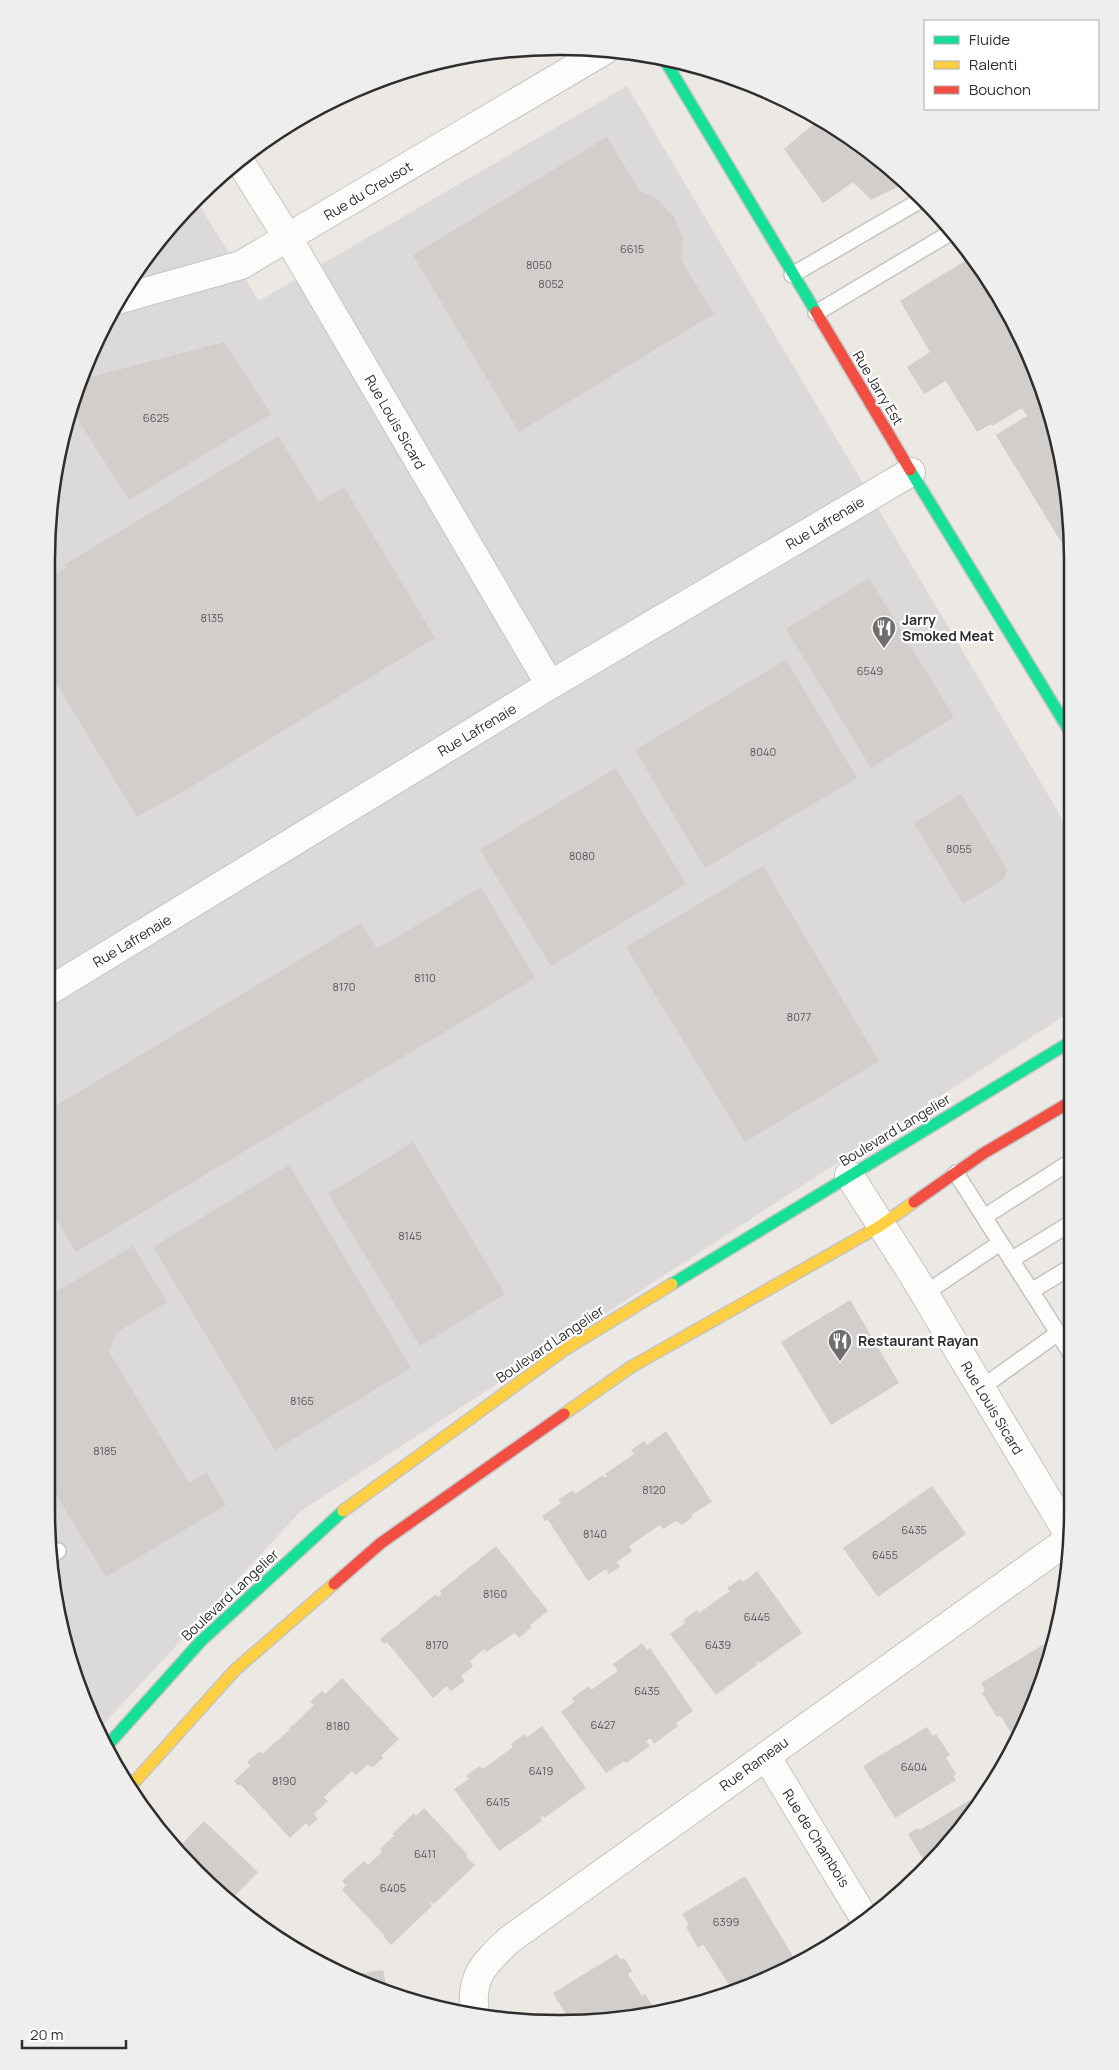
<svg xmlns="http://www.w3.org/2000/svg" width="1119" height="2070" viewBox="0 0 1119 2070" font-family="Manrope,sans-serif">
  <style>
    .industrial { fill: #dcd9db }
    .building { fill: #d1cecb }
    .lines { fill: none; stroke-linecap: round; stroke-linejoin: round }
    .lane-casing { stroke: #c5c4c5; stroke-width: 18 }
    .street-casing { stroke: #c5c4c5; stroke-width: 30 }
    .fast-casing { stroke: #c5c4c5; stroke-width: 14 }
    .slow-casing { stroke: #c5c4c5; stroke-width: 14 }
    .jam-casing { stroke: #c5c4c5; stroke-width: 14 }
    .lane { stroke: #fcfcfb; stroke-width: 15 }
    .street { stroke: #fcfcfb; stroke-width: 28 }
    .fast { stroke: #16e098; stroke-width: 11 }
    .slow { stroke: #ffcf43; stroke-width: 11 }
    .jam { stroke: #f24e42; stroke-width: 11 }
    .labels { text-anchor: middle; stroke-width: 4.5; stroke-linejoin: round; paint-order: stroke }
    .number-label { font-size: 11px; fill: #585857 }
    .street-label { font-size: 14px; fill: #2e2e2e; stroke: #fff }
    .poi-label { font-size: 14px; font-weight: bold; fill: #2e2e2e; stroke: #fff; text-anchor: start }
    .rim { fill: none; stroke: #2e2e2e; stroke-width: 2.5 }
  </style>
  <rect width="100%" height="100%" fill="#ece8e4"/>
  <path class="industrial" d="M627 86 1069 830 1070 1012 301 1511 98 1730 74 1676 56 1610 46 1510 47 526 64 426 115 303 173 221 196 200 259 301Z"/>
  <path class="building" d="M821 118 898 174 906 183 871 200 853 182 823 203 784 149Z
    M607 137 639 190 658 200 674 217 683 239 681 260 714 314 519 432 413 255Z
    M971 257 986 275 1045 394 1068 493 1069 555 996 435 1027 416 1022 408 992 426 991 424 977 432 946 381 924 394 907 367 930 352 900 301Z
    M224 342 271 414 129 500 71 409 83 379Z
    M278 436 319 502 344 487 435 638 196 784 137 817 47 668V579L67 567 64 565Z
    M869 578 954 717 871 768 786 629Z
    M786 660 857 778 705 868 635 750Z
    M616 768 686 884 551 966 480 850Z
    M961 794 1007 869 1004 879 963 904 914 823Z
    M763 866 879 1061 745 1142 626 947Z
    M481 887 535 978 76 1252 47 1204V1111L361 923 377 949Z
    M413 1142 505 1294 420 1346 328 1194Z
    M289 1165 411 1368 275 1450 153 1247Z
    M1070 1168 1071 1183 1064 1172Z
    M133 1246 167 1302 116 1333 109 1352 189 1483 206 1472 226 1505 106 1577 46 1478V1298Z
    M850 1300 899 1383 831 1425 781 1342Z
    M666 1431 712 1502 691 1515 693 1517 682 1525 676 1521 663 1529 660 1525 629 1546 632 1551 617 1562 620 1567 609 1574 606 1569 588 1581 548 1520 545 1521 542 1516 561 1503 558 1500 573 1490 575 1494 603 1475 605 1478 607 1476 605 1474 634 1454 631 1450 644 1441 647 1445Z
    M932 1486 966 1534 878 1597 843 1548Z
    M496 1546 548 1611 530 1625 532 1627 519 1638 515 1633 486 1652 484 1649 470 1661 473 1666 461 1676 465 1681 451 1691 447 1686 433 1698 387 1642 384 1644 380 1639 436 1594 438 1597 442 1594 440 1591Z
    M757 1571 802 1633 760 1663 757 1661V1665L716 1695 670 1634 685 1623 683 1620 697 1610 699 1613 730 1591 727 1588 741 1579 743 1582Z
    M642 1643 647 1650 650 1648 693 1711 676 1723 678 1726 654 1744 650 1738 646 1741 650 1746 626 1763 624 1761 606 1773 561 1712 574 1702 572 1698 589 1686 591 1690 618 1671 613 1664Z
    M1046 1643 1052 1652 1018 1732 1011 1733 1001 1716 997 1717 982 1693 985 1690 981 1683Z
    M342 1678 399 1739 381 1756 383 1758 373 1767 367 1765 356 1775 352 1771 324 1797 328 1801 314 1814 318 1819 309 1827 306 1823 290 1838 240 1784 238 1786 234 1781 250 1766 247 1762 260 1751 262 1754 288 1731 290 1732 289 1729 314 1705 310 1702 322 1691 325 1694Z
    M542 1726 586 1788 544 1818 543 1816 541 1817 540 1818 542 1821 499 1851 454 1789 469 1779 466 1776 480 1766 483 1769 513 1747 511 1744 525 1734 527 1737Z
    M927 1727 933 1736 936 1734 950 1755 946 1758 956 1774 953 1776 956 1780 895 1818 863 1766Z
    M970 1800 972 1804 977 1801 979 1804 967 1823 927 1866 908 1834 918 1828 920 1830Z
    M424 1808 468 1855 466 1856 475 1865 434 1904 428 1900 432 1906 391 1945 383 1936 384 1935 342 1890 346 1885 342 1881 364 1861 368 1865 382 1852 380 1849 394 1836 392 1834 414 1813 416 1816Z
    M204 1821 258 1872 229 1902 177 1849Z
    M745 1876 797 1963 756 1985 726 1995 725 1993 731 1988 703 1944 698 1948 686 1927 689 1925 682 1914Z
    M617 1954 621 1960 624 1958 632 1971 628 1974 642 1996 645 1994 654 2007 649 2010 652 2013 593 2023H571L553 1993Z
    M383 1970 387 1990H390V1994L363 1985 346 1976Z"/>
  <g class="lines">
    <defs>
      <path id="lane" d="M792 275 921 200
        M816 313 950 233
        M956 1173 1058 1333 981 1388
        M984 1217 1070 1162
        M1011 1260 1071 1223
        M1031 1291 1071 1267
        M924 1294 1000 1243
        M1058 1333 1071 1354
        M51 1556 58 1551"/>
      <path id="street" d="M239 160 288 238 550 685
        M117 300 241 265 605 50
        M47 992 550 685 911 472
        M849 1175 912 1273 1072 1540
        M766 1756 866 1921
        M475 2014C469 1977 484 1964 509 1940L1071 1538"/>
      <path id="fast" d="M664 59 816 312
        M910 470 1069 730
        M672 1284 1070 1042
        M106 1747 201 1641 343 1511"/>
      <path id="slow" d="M564 1414 631 1367 880 1226 914 1202
        M343 1511 564 1350 672 1284
        M129 1788 235 1670 334 1584"/>
      <path id="jam" d="M816 312 910 470
        M914 1202 984 1153 1070 1102
        M334 1584 381 1543 564 1414"/>
    </defs>
    <use href="#lane" class="lane-casing"/>
    <use href="#street" class="street-casing"/>
    <use href="#fast" class="fast-casing"/>
    <use href="#slow" class="slow-casing"/>
    <use href="#jam" class="jam-casing"/>
    <use href="#lane" class="lane"/>
    <use href="#street" class="street"/>
    <use href="#fast" class="fast"/>
    <use href="#slow" class="slow"/>
    <use href="#jam" class="jam"/>
  </g>
  <defs>
    <symbol id="restaurant-pin" viewBox="-11 -11 22 30"><path d="M0 17L-7.5 6A9.5 9.5 0 1 1 7.5 6Z" fill="#706f6e" stroke="#fff"/><path d="M-5-6h1v4h1v-4h1v4h1v-4h1v5L-1.5 .5V6h-2V.5L-5-1ZM5-6V6H3V1.5H1.5Q1.5-4 5-6Z" fill="#fff"/></symbol>
  </defs>
  <g fill-rule="evenodd">
    <use href="#restaurant-pin" x="870" y="614" width="28" height="38"/>
    <use href="#restaurant-pin" x="826" y="1327" width="28" height="38"/>
  </g>
  <g class="labels">
    <g class="number-label">
      <text x="632" y="253">6615</text>
      <text x="539" y="269">8050</text>
      <text x="551" y="288">8052</text>
      <text x="156" y="422">6625</text>
      <text x="212" y="622">8135</text>
      <text x="870" y="675">6549</text>
      <text x="763" y="756">8040</text>
      <text x="959" y="853">8055</text>
      <text x="582" y="860">8080</text>
      <text x="425" y="982">8110</text>
      <text x="344" y="991">8170</text>
      <text x="799" y="1021">8077</text>
      <text x="410" y="1240">8145</text>
      <text x="302" y="1405">8165</text>
      <text x="105" y="1455">8185</text>
      <text x="654" y="1494">8120</text>
      <text x="914" y="1534">6435</text>
      <text x="595" y="1538">8140</text>
      <text x="885" y="1559">6455</text>
      <text x="495" y="1598">8160</text>
      <text x="757" y="1621">6445</text>
      <text x="437" y="1649">8170</text>
      <text x="718" y="1649">6439</text>
      <text x="647" y="1695">6435</text>
      <text x="603" y="1729">6427</text>
      <text x="338" y="1730">8180</text>
      <text x="914" y="1771">6404</text>
      <text x="541" y="1775">6419</text>
      <text x="284" y="1785">8190</text>
      <text x="498" y="1806">6415</text>
      <text x="425" y="1858">6411</text>
      <text x="393" y="1892">6405</text>
      <text x="726" y="1926">6399</text>
    </g>
    <g class="street-label">
      <text transform="translate(368 191) rotate(-31)" y="5">Rue du Creusot</text>
      <text transform="translate(878 388) rotate(59)" y="5">Rue Jarry Est</text>
      <text transform="translate(395 422) rotate(60)" y="5">Rue Louis Sicard</text>
      <text transform="translate(825 523) rotate(-31)" y="5">Rue Lafrenaie</text>
      <text transform="translate(477 730) rotate(-31)" y="5">Rue Lafrenaie</text>
      <text transform="translate(132 941) rotate(-31)" y="5">Rue Lafrenaie</text>
      <text transform="translate(895 1130) rotate(-31)" y="5">Boulevard Langelier</text>
      <text transform="translate(550 1344) rotate(-34)" y="5">Boulevard Langelier</text>
      <text transform="translate(992 1408) rotate(59)" y="5">Rue Louis Sicard</text>
      <text transform="translate(230 1595) rotate(-43)" y="5">Boulevard Langelier</text>
      <text transform="translate(754 1764) rotate(-36)" y="5">Rue Rameau</text>
      <text transform="translate(816 1838) rotate(58)" y="5">Rue de Chambois</text>
    </g>
    <g class="poi-label">
      <text x="902" y="625">Jarry<tspan x="902" dy="16">Smoked Meat</tspan></text>
      <text x="858" y="1346">Restaurant Rayan</text>
    </g>
  </g>
  <path d="M0 0H1119V2070H0ZM559 55H560A504 504 0 0 1 1064 559V1511A504 504 0 0 1 560 2015H559A504 504 0 0 1 55 1511V559A504 504 0 0 1 559 55Z" fill="#eee" fill-rule="evenodd"/>
  <path class="rim" d="M559 55H560A504 504 0 0 1 1064 559V1511A504 504 0 0 1 560 2015H559A504 504 0 0 1 55 1511V559A504 504 0 0 1 559 55Z"/>
  <rect x="924" y="20" width="175" height="90" fill="#ffffff" stroke="#ababab"/>
  <rect x="934" y="36" width="25" height="8" fill="#16e098" stroke="#ababab"/>
  <text x="969" y="45" font-size="15" fill="#2e2e2e">Fluide</text>
  <rect x="934" y="61" width="25" height="8" fill="#ffcf43" stroke="#ababab"/>
  <text x="969" y="70" font-size="15" fill="#2e2e2e">Ralenti</text>
  <rect x="934" y="86" width="25" height="8" fill="#f24e42" stroke="#ababab"/>
  <text x="969" y="95" font-size="15" fill="#2e2e2e">Bouchon</text>
  <path d="M22 2040v8h104v-8" fill="none" stroke="#2e2e2e" stroke-width="2.5"/>
  <text x="30" y="2040" font-size="15" fill="#2e2e2e" stroke="#ffffff" stroke-width="4" paint-order="stroke">20 m</text>
</svg>
